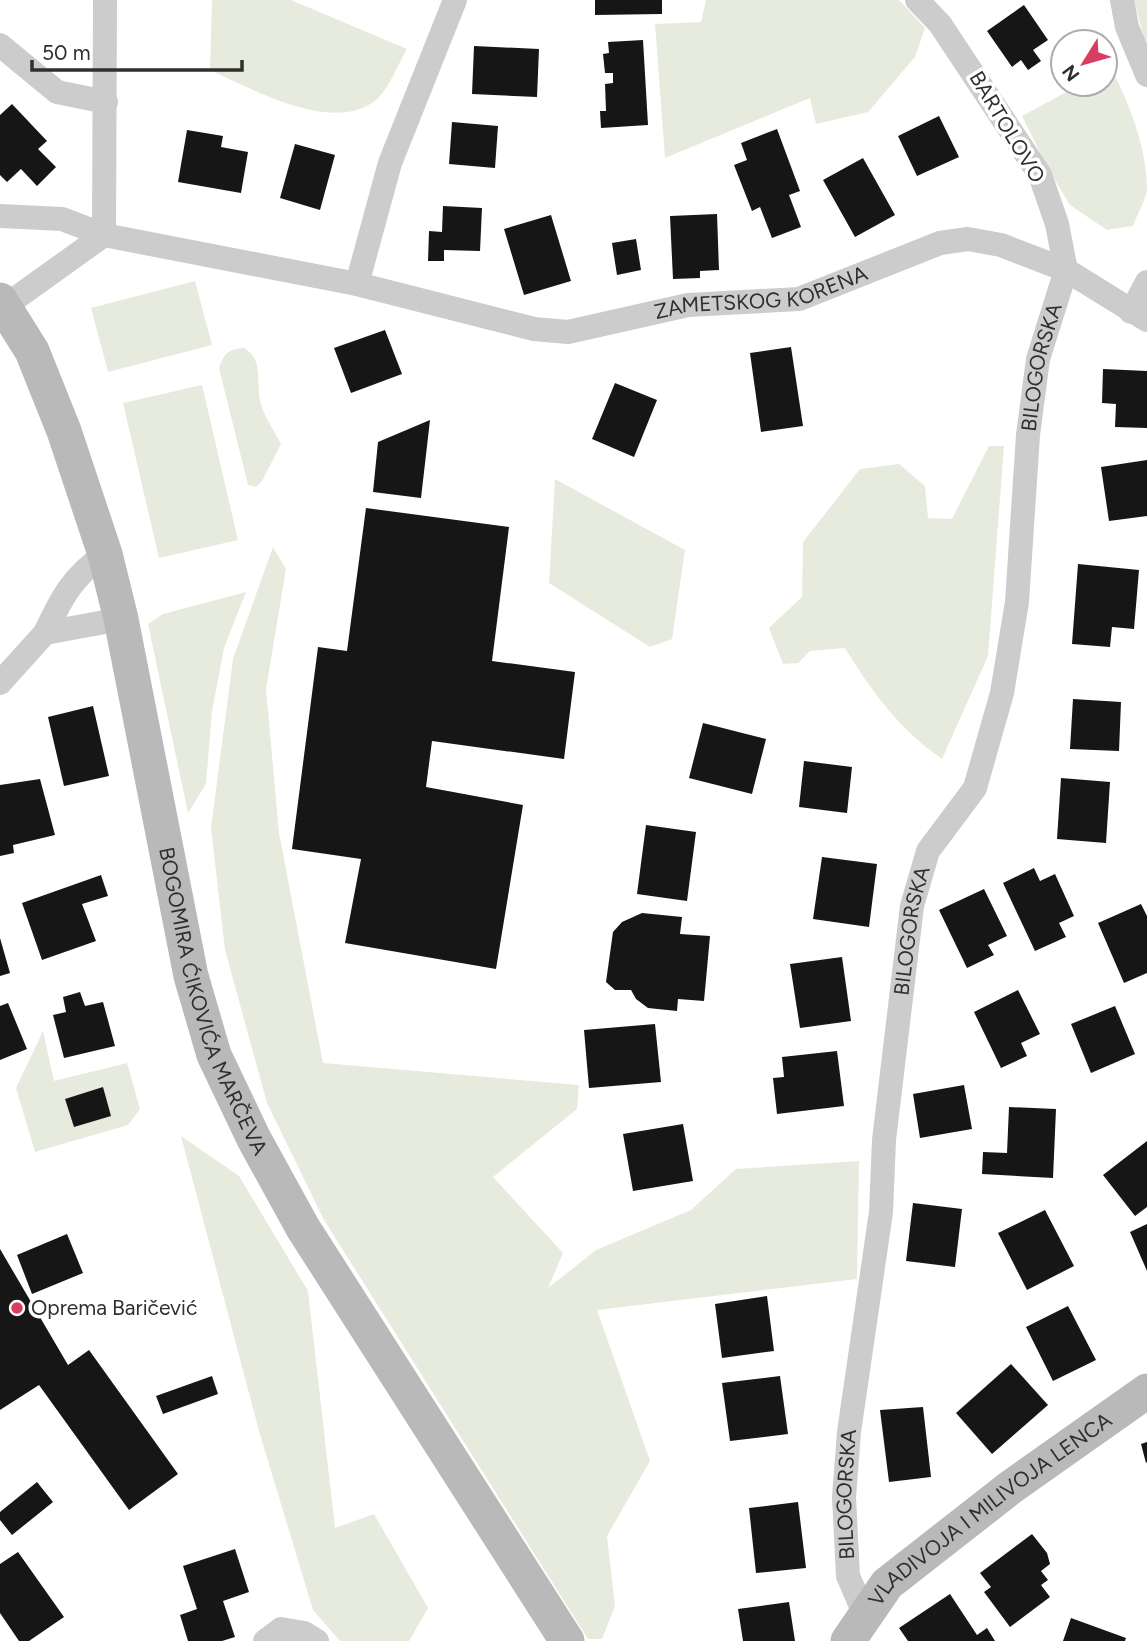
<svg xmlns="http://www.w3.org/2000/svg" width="1147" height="1641" viewBox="0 0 1147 1641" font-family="Figtree,sans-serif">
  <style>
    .green { fill: #e7ebde }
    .building { fill: #161616 }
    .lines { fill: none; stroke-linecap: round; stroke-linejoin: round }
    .street { stroke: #ccc; stroke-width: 24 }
    .secondary { stroke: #b9b9b9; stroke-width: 35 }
    .poi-dot { fill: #d83e62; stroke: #fff; stroke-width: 2.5 }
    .labels { text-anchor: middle; stroke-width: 7; stroke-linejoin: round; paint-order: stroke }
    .street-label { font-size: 21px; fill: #2f2f2f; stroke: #fff }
    .poi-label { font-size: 21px; fill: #2f2f2f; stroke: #fff; text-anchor: start }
  </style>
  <rect width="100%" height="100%" fill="#fff"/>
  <path class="green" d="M212 0H291L407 49C398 64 389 89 376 100 333 135 252 89 210 70Z
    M706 0H899L925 28 915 57 868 112 816 124 810 98 665 158 655 24 701 22Z
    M1134 0H1147V42L1144 38Z
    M1111 68C1130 105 1147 148 1147 191 1144 203 1137 215 1133 226L1107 230 1070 205 1047 167 1022 116 1081 84H1105V72Z
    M195 281 212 345 108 372 91 308Z
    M244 348C265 360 255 384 261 404 265 418 275 432 281 444L262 481 256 487 248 485 219 368C224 353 229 349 244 348Z
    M202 385 238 540 159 558 123 403Z
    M989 446H1004L988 656 942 759C899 729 872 692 845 648L810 651 798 663 783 664 769 628 802 597 803 542 860 469 899 464 925 486 928 518 952 519Z
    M555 479 685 550 672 639 650 647 549 583Z
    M273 547 286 569 266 689 279 833 323 1063 579 1085 577 1109 493 1177 563 1253 548 1288 596 1250 691 1210 736 1169 859 1161 857 1279 597 1310 650 1461 607 1536 615 1606 602 1639H588L324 1220 267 1103 225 950 211 828 233 659Z
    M246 592 224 648 212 711 206 784 188 813 148 624 163 614Z
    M43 1031 54 1081 127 1063 140 1109 128 1125 35 1152 16 1088Z
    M181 1136 239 1176 308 1291 335 1528 374 1514 428 1608 409 1641H340L313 1610 259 1431Z"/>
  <path class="building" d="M595 0H662V14L595 15Z
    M1024 5 1048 40 1033 50 1041 61 1028 70 1021 60 1012 67 987 31Z
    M643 40 648 125 601 128 600 111H606L605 84 613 83V73H605L603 54 609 53 608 42Z
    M474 46 539 49 537 97 472 94Z
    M12 104 47 141 38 149 56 167 37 186 21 169 7 182 0 175V115Z
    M939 116 959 157 917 176 898 136Z
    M452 122 498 126 495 168 449 164Z
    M777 129 800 191 789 195 801 227 772 238 760 207 752 211 734 165 747 160 741 143Z
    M187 130 223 136 221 147 248 152 241 193 178 182Z
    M295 144 335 155 320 210 280 198Z
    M863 158 895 215 855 237 823 180Z
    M443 206 482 208 480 251 444 250V261H428L429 231 442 232Z
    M717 214 719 270 700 271V278L673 279 670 216Z
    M551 215 571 281 524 295 504 229Z
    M636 239 641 270 617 275 612 243Z
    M385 330 402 374 351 393 334 348Z
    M791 347 803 426 761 432 750 353Z
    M1103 369 1147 371V428L1115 427 1116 404 1102 403Z
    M615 383 657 400 634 457 592 439Z
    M430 420 421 498 373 492 378 442Z
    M1147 460V516L1109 521 1101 467Z
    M366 508 509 527 492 661 575 672 564 759 432 741 426 787 523 805 496 969 345 943 361 859 292 849 318 647 347 651Z
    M1078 564 1139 570 1134 629 1112 627 1110 647 1072 644Z
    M1073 699 1121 702 1119 751 1070 749Z
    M93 706 109 776 64 786 48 717Z
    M703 723 766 739 752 794 689 778Z
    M804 761 852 767 847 813 799 807Z
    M1061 778 1110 782 1106 843 1057 839Z
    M40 779 55 835 13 845 14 853 0 856V785Z
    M646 825 696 832 687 901 637 894Z
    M822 857 877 864 869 927 813 919Z
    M1034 868 1040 881 1055 874 1074 916 1059 923 1066 937 1035 951 1003 883Z
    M101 875 108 896 82 904 96 941 42 960 22 903Z
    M984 889 1007 936 988 945 994 955 967 968 939 910Z
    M1141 904 1147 916V973L1124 983 1098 923Z
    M642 913 682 917 680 934 710 936 704 1001 678 999 677 1011 648 1008 636 999 631 990H615L606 982 613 932 622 922Z
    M0 938 10 973 0 976Z
    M842 957 851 1021 800 1028 790 964Z
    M1018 990 1040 1034 1021 1043 1027 1056 1001 1068 974 1012Z
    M80 992 85 1006 103 1002 115 1046 64 1058 53 1015 66 1012 63 997Z
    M8 1003 27 1049 0 1060V1006Z
    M1115 1006 1135 1054 1091 1073 1071 1024Z
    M655 1024 661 1082 589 1088 584 1030Z
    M837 1051 844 1106 777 1114 773 1078 784 1077 782 1057Z
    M964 1085 972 1129 920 1138 913 1094Z
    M103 1087 111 1116 74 1127 65 1099Z
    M1009 1107 1056 1109 1053 1178 982 1174 983 1152 1007 1153Z
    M683 1124 693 1181 633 1191 623 1134Z
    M1147 1141V1207L1135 1216 1103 1175Z
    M913 1203 962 1209 955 1267 906 1261Z
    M1045 1210 1074 1266 1027 1290 998 1233Z
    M1147 1224V1271L1130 1232Z
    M67 1234 83 1273 32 1294 17 1255Z
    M0 1249 68 1365 89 1350 178 1474 129 1510 39 1385 0 1410Z
    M767 1296 774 1351 722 1358 715 1304Z
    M1068 1306 1096 1360 1053 1381 1026 1327Z
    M1011 1364 1048 1405 992 1454 956 1413Z
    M212 1376 218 1394 163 1414 156 1396Z
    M780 1376 788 1434 730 1441 722 1383Z
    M923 1407 931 1477 889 1482 880 1410Z
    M1147 1442V1462L1146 1463 1141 1444Z
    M37 1482 53 1502 12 1535 0 1520V1512Z
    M798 1502 806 1568 756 1573 749 1508Z
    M1032 1534 1047 1553 1050 1564 1041 1571 1048 1580 1041 1585 1050 1597 1010 1627 984 1592 991 1587 980 1573Z
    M235 1549 249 1592 223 1601 235 1637 222 1641H188L180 1615 197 1609 183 1566Z
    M18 1552 64 1617 29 1641H19L0 1613V1564Z
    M950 1594 977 1635 987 1628 995 1641H908L899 1628Z
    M789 1602 795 1641H743L738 1609Z
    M1071 1618 1126 1638 1125 1641H1063Z"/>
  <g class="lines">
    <g class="street">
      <path d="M1122 0 1127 27 1147 75"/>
      <path d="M0 45 57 92 106 102"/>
      <path d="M0 216 62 219 104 235 105 0"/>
      <path d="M357 284 390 163 455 0"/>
      <path id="s1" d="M5 306 104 235 357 284 534 329 568 332 688 305 799 299 940 243 968 239 1001 245 1066 270 1147 320"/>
      <path d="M1131 312 1147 282"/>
      <path d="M105 554C72 577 62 597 45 633L121 619"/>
      <path d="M0 683 45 633"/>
      <path id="s2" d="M864 1613 848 1576 844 1497 849 1432 881 1212 884 1140 912 906 928 851 975 788 1002 693 1017 602 1028 435 1038 359 1066 270 1057 224 1040 175 940 24 917 0"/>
      <path d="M265 1641 281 1629 304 1633 317 1641"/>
    </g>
    <g class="secondary">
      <path id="s3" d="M0 300 32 351 64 431 105 554 121 619 191 976 214 1055 254 1139 303 1228 567 1641"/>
      <path id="s4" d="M848 1641 887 1584 1011 1487 1147 1391"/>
    </g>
  </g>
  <circle class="poi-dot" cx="17" cy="1308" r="7"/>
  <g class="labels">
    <g class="street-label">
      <text transform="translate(1007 127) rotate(59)" y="7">BARTOLOVO</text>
      <text dy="7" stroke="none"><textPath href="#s1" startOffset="794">ZAMETSKOG KORENA</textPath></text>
      <text dy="7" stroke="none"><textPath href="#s2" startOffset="1278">BILOGORSKA</textPath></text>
      <text dy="7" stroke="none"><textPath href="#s2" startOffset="690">BILOGORSKA</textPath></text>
      <text dy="7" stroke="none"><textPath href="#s3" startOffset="737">BOGOMIRA ĆIKOVIĆA MARČEVA</textPath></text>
      <text dy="7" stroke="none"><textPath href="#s2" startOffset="122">BILOGORSKA</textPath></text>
      <text dy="7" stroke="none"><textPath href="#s4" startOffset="196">VLADIVOJA I MILIVOJA LENCA</textPath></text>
    </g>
    <g class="poi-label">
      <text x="31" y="1315">Oprema Baričević</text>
    </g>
  </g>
  <g transform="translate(1084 63) rotate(233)"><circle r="33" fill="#ffffff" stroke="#acacac" stroke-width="2"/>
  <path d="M0-5L12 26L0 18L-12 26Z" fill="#d83e62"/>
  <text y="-10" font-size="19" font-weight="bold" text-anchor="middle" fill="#2f2f2f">N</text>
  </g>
  <path d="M32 60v10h210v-10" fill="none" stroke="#2f2f2f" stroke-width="3.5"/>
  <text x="42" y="60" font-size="21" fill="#2f2f2f" stroke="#ffffff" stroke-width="5" paint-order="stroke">50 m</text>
</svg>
